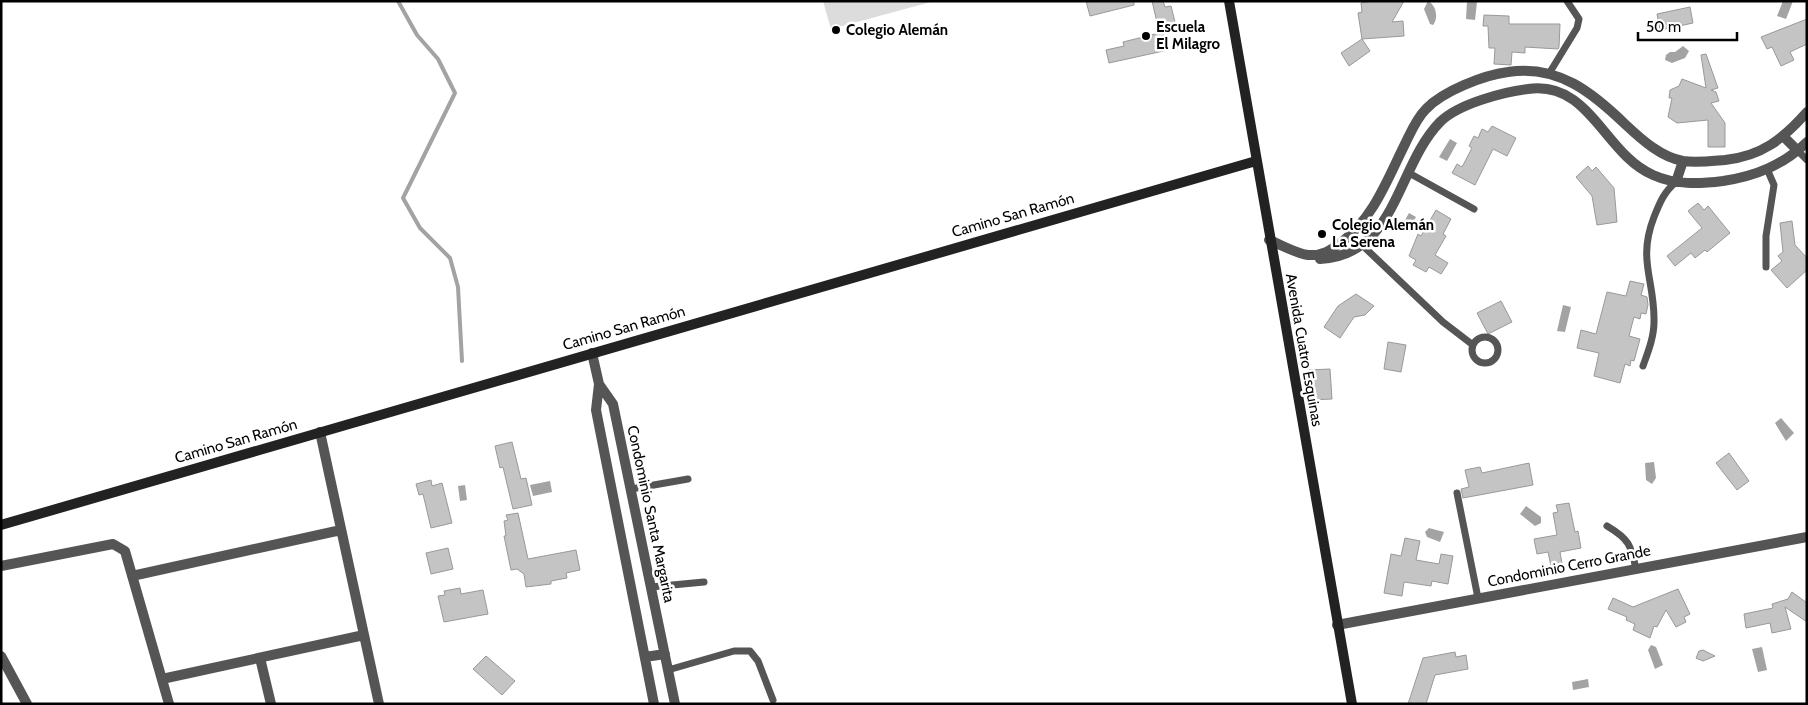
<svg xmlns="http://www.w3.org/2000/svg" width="1808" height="705" viewBox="0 0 1808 705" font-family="Cabin,sans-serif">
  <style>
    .green { fill: #dcdcdc }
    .water { fill: #a3a3a3 }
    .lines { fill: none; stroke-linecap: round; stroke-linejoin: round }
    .stream { stroke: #a3a3a3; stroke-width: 4 }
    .building { fill: #c4c4c4; stroke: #999 }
    .lane { stroke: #555; stroke-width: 7 }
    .street { stroke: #555; stroke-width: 10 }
    .secondary { stroke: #222; stroke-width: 10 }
    .poi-dot { fill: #000; stroke: #fff; stroke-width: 2 }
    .labels { text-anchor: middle; stroke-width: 5; stroke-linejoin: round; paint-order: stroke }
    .poi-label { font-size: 15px; font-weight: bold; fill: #000; stroke: #fff; text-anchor: start }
    .street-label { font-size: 15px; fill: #000; stroke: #fff }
  </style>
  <rect width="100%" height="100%" fill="#fff"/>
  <path class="green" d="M823 1H931V2L831 29Z"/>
  <path class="water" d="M1428 1C1436 5 1439 18 1433 25L1430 24 1424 9Z
    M1467 1 1477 2 1475 20 1466 19Z
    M1783 1H1793L1786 19 1777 16Z
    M1683 46 1689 51 1685 58 1672 63 1665 60 1666 55 1670 52H1675Z
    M1450 139 1457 143 1447 161 1439 157Z
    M1409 213 1416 217 1408 231 1401 227Z
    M1563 305 1571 307 1565 332 1557 331Z
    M1781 418 1794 433 1786 441 1775 423Z
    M1654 462 1656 478 1652 484 1646 480 1645 463Z
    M550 481 552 492 533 496 530 485Z
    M465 485 467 500 460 501 458 486Z
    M1526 506 1541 517V523L1535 526 1520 514Z
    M1429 528 1444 532 1440 542 1427 537 1425 532Z
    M1651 645 1656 647 1663 665 1655 669 1648 650Z
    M1762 647 1767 670 1758 672 1752 649Z
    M1588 679 1589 687 1573 690 1572 682Z"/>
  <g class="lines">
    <path class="stream" d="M398 1 417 35 438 59 455 93 403 198 420 228 450 258 458 287 462 361"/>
  </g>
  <path class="building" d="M1086 1H1134V5L1090 16Z
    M1152 1H1163L1165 7 1171 6 1176 26 1159 31Z
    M1372 1H1404L1392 22 1403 21 1404 36 1362 39 1370 51 1349 66 1341 53 1362 39 1358 13 1362 12 1361 3Z
    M1690 7 1693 23 1660 30 1657 14Z
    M1484 15 1509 16V24H1560L1559 47 1558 49 1525 47V53L1512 52 1511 65 1494 64 1495 48H1489L1488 26H1483Z
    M1807 19V44L1790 52 1794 60 1781 66 1772 47 1767 49 1761 37Z
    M1163 32 1168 50 1109 63 1106 50 1124 46 1123 42Z
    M1706 54 1718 88 1711 90 1716 92 1719 101 1711 103 1725 123V147H1708V120L1677 123 1668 117 1672 98H1669L1670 90 1679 86 1682 79 1706 88 1701 55Z
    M1492 126 1516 138 1507 156 1493 149 1475 185 1452 173 1457 164 1462 167 1472 148 1469 146 1474 136 1478 138 1482 129 1488 132Z
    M1588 166 1592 171 1596 167 1614 188 1617 222 1597 225 1592 196 1576 177Z
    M1698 203 1704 210 1708 206 1730 233 1707 252 1705 250 1695 258 1691 253 1675 266 1667 256 1702 228 1688 211Z
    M1436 210 1451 219 1443 234 1446 236 1435 255 1448 263 1441 274 1429 267 1426 272 1413 265 1416 260 1409 256 1418 234 1421 236Z
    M1792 221 1795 245 1807 258V270L1787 288 1771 270 1782 261 1778 256 1783 252 1780 223Z
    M1630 281 1644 284 1641 295 1647 297 1648 305 1646 314 1641 313 1640 319 1634 317 1629 336 1640 339 1634 361 1631 360 1630 366 1625 364 1620 383 1594 376 1599 353 1577 348 1581 330 1596 334 1607 292 1626 296Z
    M1356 294 1374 306 1365 315 1354 317 1340 338 1324 327 1338 306Z
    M1501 301 1512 322 1488 334 1477 313Z
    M1388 342 1406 345 1401 372 1384 369Z
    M1330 369 1332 399 1310 400 1309 370Z
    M512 442 521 479 526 478 532 505 513 509 503 467 500 468 495 446Z
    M1729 453 1749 481 1737 490 1716 463Z
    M1529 463 1533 485 1463 498 1461 489 1469 487 1465 470 1480 467 1482 473Z
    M431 480 432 486 442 483 452 523 431 528 423 494 419 495 416 484Z
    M1569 503 1575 532 1578 531 1581 548 1560 552 1563 569 1552 571 1548 552 1537 554 1534 539 1557 535 1553 513 1558 512 1556 505Z
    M518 513 528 559 576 550 580 570 566 573 567 578 551 581V584L526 587 524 574 517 569 511 570 504 536H506L504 521 508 520 506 515Z
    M1405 538 1420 541 1416 560 1439 564 1441 554 1453 556 1448 584 1432 581 1431 586 1404 582 1402 596 1384 593 1391 554 1401 556Z
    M448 548 453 569 431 574 426 553Z
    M460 588 461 594 483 590 488 614 444 622 438 596 445 595 444 591Z
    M1678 589 1690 614 1684 617 1686 622 1676 627 1666 610 1657 627 1654 626 1650 638 1633 630 1635 624 1626 620 1627 617 1608 609 1613 598 1633 607Z
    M1792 592 1807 603V622L1785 607 1791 629 1772 633 1770 623 1746 628 1744 614 1773 608 1772 604 1788 599Z
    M1703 650 1715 656 1703 661 1696 658 1699 651Z
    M1455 652 1456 657 1466 655 1468 669 1435 675 1426 704H1408L1423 658Z
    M486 656 515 681 502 695 473 669Z"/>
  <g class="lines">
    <path class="lane" d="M1550 72 1577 28 1579 19 1567 1
      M1797 150 1807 160
      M1409 173 1474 209
      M1362 245 1443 322 1473 345
      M1766 267V236L1774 185 1767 169
      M1472 350a13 13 0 1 1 26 0a13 13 0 1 1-26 0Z
      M1643 366C1648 352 1654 337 1654 322 1655 280 1637 261 1654 217 1660 202 1664 192 1676 182
      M631 489 688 479
      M1457 493 1478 598
      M1607 526C1629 539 1631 545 1636 569
      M651 587 704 582
      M668 670 734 651H750L758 661 773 700"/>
    <path class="street" d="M1783 136 1797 150
      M1676 182 1683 161
      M1269 240C1282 245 1295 253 1308 255 1323 256 1331 250 1342 242 1374 217 1387 180 1405 144 1411 132 1416 119 1426 109 1443 91 1484 75 1508 72 1558 64 1593 93 1626 125 1642 140 1661 157 1683 161 1696 163 1712 161 1725 160 1762 156 1783 139 1807 112
      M1320 259C1397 255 1396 167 1440 122 1458 104 1503 92 1528 89 1590 80 1604 154 1653 175 1675 185 1699 184 1723 181 1756 176 1783 165 1807 142
      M592 353 599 384 596 410 654 704
      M599 384 613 404 675 704
      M320 432 379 704
      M1 566 113 544 125 551 169 704
      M132 576 341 530
      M1337 625 1807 537
      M1 656 27 704
      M645 657 665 654
      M260 658 271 704
      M162 679 364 635"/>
    <path class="secondary" d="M1229 1 1352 704
      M1 525 1256 161"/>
  </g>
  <g class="poi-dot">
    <circle cx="836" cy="30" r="5"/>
    <circle cx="1146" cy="36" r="5"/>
    <circle cx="1322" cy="234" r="5"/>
  </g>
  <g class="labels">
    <g class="poi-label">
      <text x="1156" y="32">Escuela<tspan x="1156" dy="17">El Milagro</tspan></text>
      <text x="846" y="35">Colegio Alemán</text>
      <text x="1332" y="230">Colegio Alemán<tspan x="1332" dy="17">La Serena</tspan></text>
    </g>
    <g class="street-label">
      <text transform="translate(1013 215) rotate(-16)" y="5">Camino San Ramón</text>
      <text transform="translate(624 328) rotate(-16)" y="5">Camino San Ramón</text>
      <text transform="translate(1304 350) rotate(80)" y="5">Avenida Cuatro Esquinas</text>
      <text transform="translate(236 441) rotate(-16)" y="5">Camino San Ramón</text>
      <text transform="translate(651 514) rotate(78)" y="5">Condominio Santa Margarita</text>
      <text transform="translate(1569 566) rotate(-11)" y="5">Condominio Cerro Grande</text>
    </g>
  </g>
  <rect width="1808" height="705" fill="none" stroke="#000000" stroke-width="5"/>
  <path d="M1638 32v8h99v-8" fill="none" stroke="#000000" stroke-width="2.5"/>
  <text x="1646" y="32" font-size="15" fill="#000000" stroke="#ffffff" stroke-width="4" paint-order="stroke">50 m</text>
</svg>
